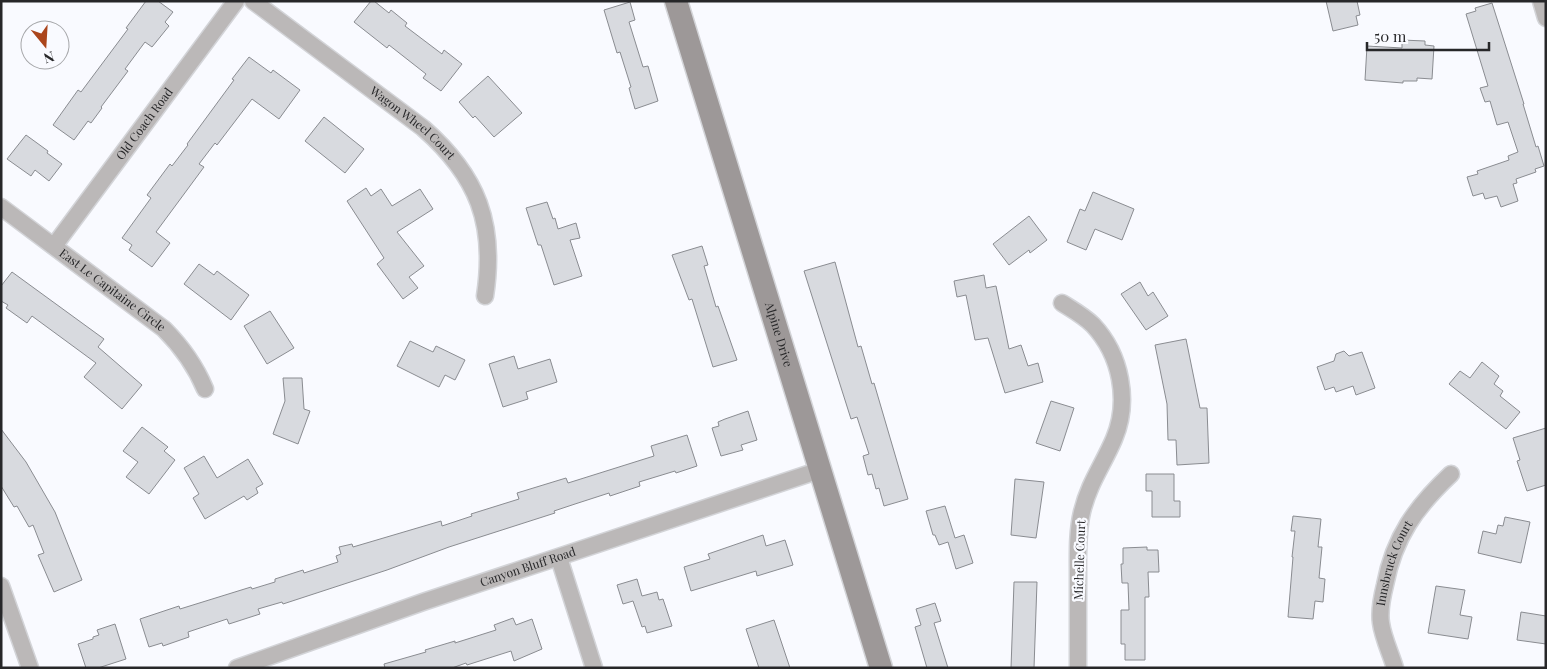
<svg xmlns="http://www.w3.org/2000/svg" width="1547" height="669" viewBox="0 0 1547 669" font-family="'Playfair Display',serif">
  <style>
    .building { fill: #d8dadf; stroke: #8a8c91 }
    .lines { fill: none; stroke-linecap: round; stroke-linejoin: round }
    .street-casing { stroke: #d3d4d8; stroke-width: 19 }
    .secondary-casing { stroke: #d3d4d8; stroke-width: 25 }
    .street { stroke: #bbb8b8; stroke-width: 16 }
    .secondary { stroke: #9d9898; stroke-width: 22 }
    .labels { text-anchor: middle; stroke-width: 4.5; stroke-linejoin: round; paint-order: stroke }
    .street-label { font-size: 12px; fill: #272729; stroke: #f9faff }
  </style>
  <rect width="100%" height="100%" fill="#f9faff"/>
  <path class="building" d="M146 1H158L173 12 165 22 169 26 152 47 145 42 125 69 128 71 101 107 102 108 91 123 88 121 74 140 53 125 78 90 81 92 128 29 126 28Z
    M371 1H374L389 13 391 10 407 23 405 26 442 54 444 50 462 64 441 91 423 78 426 74 389 45 387 48 354 22Z
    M1326 1H1357L1360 15 1356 16 1358 25 1333 31Z
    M630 2 635 20 629 22 643 67 648 66 658 101 635 109 629 88 631 87 620 52 617 53 604 10Z
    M1492 3 1524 104H1523L1536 147 1538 146 1544 166 1535 169 1536 172 1516 179 1517 183 1513 184 1518 201 1501 207 1497 196 1485 199 1483 193 1473 196 1467 177 1478 174 1477 171 1509 160 1508 156 1518 152 1508 122 1497 125 1490 101 1485 102 1480 88 1488 86 1466 14 1476 11 1475 8Z
    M1402 40 1425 41V45L1434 46 1432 79 1417 78V81H1403V83L1365 80 1367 46 1402 48Z
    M249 57 271 73 273 70 300 90 279 119 252 99 217 145 215 143 199 164 204 167 156 232 170 243 152 267 129 250 132 245 122 238 151 198 147 195 170 164 172 166 188 145 187 144 234 80 232 79Z
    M488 76 522 113 494 137 475 116 473 118 459 102Z
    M324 117 364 149 345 173 305 141Z
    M26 135 48 151 47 153 62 164 49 181 35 170 31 176 7 159Z
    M366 188 371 196 381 189 392 206 420 189 433 209 397 232 424 266 409 277 418 288 403 299 377 264 384 258 347 201Z
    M1093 192 1134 209 1122 240 1095 229 1086 250 1067 242 1080 209 1085 211Z
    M547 202 553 219 555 218 558 229 576 223 580 238 570 240 582 276 554 285 541 245H538L526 208Z
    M1029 216 1047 240 1030 253 1029 250 1009 265 993 244Z
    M702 246 708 265 704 266 716 307 718 306 737 360 713 367 692 299 689 300 672 255Z
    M835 262 858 347 861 346 872 384 874 383 908 499 884 506 879 488 876 489 872 474 868 475 863 456 869 454 857 417 851 419 804 271Z
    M199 264 214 275 217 271 249 295 231 320 184 284Z
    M12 272 104 339 98 347 142 385 122 409 84 377 96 363 32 316 27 323 6 308 8 305 1 301V286Z
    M984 275 986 288 996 286 1009 349 1021 345 1028 366 1038 363 1043 382 1005 393 988 338 975 340 966 295 957 297 954 281Z
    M1140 282 1148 296 1153 292 1168 316 1146 330 1121 294Z
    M270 311 294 348 267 364 244 326Z
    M1186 339 1200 408H1207L1209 463 1177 465 1176 440H1168L1167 404 1155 345Z
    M410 341 433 352 436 346 465 360 455 380 445 375 439 387 397 366Z
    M1344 351 1349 356 1362 352 1375 388 1356 395 1353 386 1336 392 1334 387 1325 390 1317 367 1334 361 1336 354Z
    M514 356 518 369 550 359 557 382 526 392 528 399 503 407 489 364Z
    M1482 362 1499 376 1494 384 1503 391 1500 396 1520 412 1506 429 1449 384 1460 371 1470 378Z
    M283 378H302L304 409 310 411 298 444 273 434 285 401Z
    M1051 401 1074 408 1060 451 1036 443Z
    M748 411 757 440 741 445 743 450 721 456 712 428 719 426 718 422 725 419Z
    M142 427 168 447 164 451 175 460 149 494 126 477 138 462 123 451Z
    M1546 428V485L1527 491 1517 461 1520 460 1513 438Z
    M1 429 26 462 55 512 82 580 54 592 38 555 44 553 33 525 29 527 17 506 14 507 1 486Z
    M687 435 697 466 676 473 675 471 639 482 640 486 610 496 609 493 575 504 554 511 555 513 449 547 387 570 283 604 282 602 258 609 260 614 229 624 227 619 188 632 189 637 163 646 162 643 149 647 140 619 179 606 180 609 251 587 252 589 275 582V579L303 570 304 573 338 562 336 556 341 554 339 547 352 544 353 547 441 521 442 526 472 516 471 514 519 499 517 493 566 478 568 483 654 456 651 446Z
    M204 456 217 478 248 459 263 484 256 488 258 493 247 500 244 496 205 519 193 498 199 494 184 468Z
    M1146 474H1174V501H1180V517H1152V491H1146Z
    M1015 479 1044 482 1036 538 1011 535Z
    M945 506 955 538 964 535 973 563 956 569 948 542 939 545 935 535H933L926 511Z
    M1293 516 1321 519 1318 547H1322L1319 578 1325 579 1323 602 1315 601 1313 619 1288 617 1293 557H1292L1295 531H1291Z
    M1505 517 1530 522 1521 563 1478 553 1483 531 1496 534 1498 525 1503 526Z
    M763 535 766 546 785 540 793 565 757 576 756 571 691 591 684 567 710 559 708 554Z
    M1147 547V550H1158L1159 572H1148L1149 597H1145V660H1125V644H1121V610H1129L1128 583H1122L1121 564H1123V548Z
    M637 579 642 596 657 592 659 600 663 599 672 626 647 633 645 626 642 627 633 601 623 604 617 585Z
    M1014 582H1037L1034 668H1011Z
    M1436 586 1465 590 1460 615 1472 617 1468 639 1428 633Z
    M935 603 941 621 934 623 948 668H927L915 627 921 625 916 609Z
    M1521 612 1546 616V644L1517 640Z
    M513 618 516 625 532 619 542 649 514 661 511 651 467 665 466 663 452 668H385L384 664 426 652 425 650 455 641V643L496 630 494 625Z
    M774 620 790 668H759L746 629Z
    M115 624 126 659 98 668H86L78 644 93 639V637L99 635 97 630Z"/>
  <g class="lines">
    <defs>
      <g id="street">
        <path id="s1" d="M253 1 423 128C478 176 496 224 485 296"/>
        <path d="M1541 1 1546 18"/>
        <path id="s2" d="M1 207 164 329C182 347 195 365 205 389"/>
        <path id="s3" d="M54 246 236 1"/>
        <path d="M1062 303C1073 310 1084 316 1093 325 1121 355 1130 401 1114 439 1103 465 1089 483 1082 512 1077 533 1078 555 1078 576 1078 607 1078 637 1078 668"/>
        <path d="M559 558 594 668"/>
        <path d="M1 586 30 668"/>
        <path id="s4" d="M237 668 423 602 820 470"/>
        <path id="s5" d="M1395 668C1391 654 1383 638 1381 623 1379 611 1382 597 1385 585 1394 537 1416 507 1451 474"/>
      </g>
      <g id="secondary">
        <path id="s6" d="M676 1 881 668"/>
      </g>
    </defs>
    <use href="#street" class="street-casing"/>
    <use href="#secondary" class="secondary-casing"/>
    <use href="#street" class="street"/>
    <use href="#secondary" class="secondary"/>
  </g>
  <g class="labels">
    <g class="street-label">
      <text dy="4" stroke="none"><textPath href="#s3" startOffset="152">Old Coach Road</textPath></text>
      <text dy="4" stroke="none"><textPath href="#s1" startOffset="201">Wagon Wheel Court</textPath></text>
      <text dy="4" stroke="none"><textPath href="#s2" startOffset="139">East Le Capitaine Circle</textPath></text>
      <text dy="4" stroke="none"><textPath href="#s6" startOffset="349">Alpine Drive</textPath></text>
      <text transform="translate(1080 560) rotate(-88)" y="4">Michelle Court</text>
      <text dy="4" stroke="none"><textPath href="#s5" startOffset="109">Innsbruck Court</textPath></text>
      <text dy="4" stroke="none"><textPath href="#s4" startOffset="308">Canyon Bluff Road</textPath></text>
    </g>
  </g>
  <rect width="1547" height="669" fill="none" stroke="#272729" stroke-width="5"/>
  <g transform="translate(45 45) rotate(162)"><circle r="24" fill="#f9faff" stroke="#a5a6a9"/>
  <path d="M0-4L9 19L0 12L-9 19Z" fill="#ab451c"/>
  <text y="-8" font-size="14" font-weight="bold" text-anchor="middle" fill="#272729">N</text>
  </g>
  <path d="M1367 42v8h122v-8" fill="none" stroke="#272729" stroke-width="2.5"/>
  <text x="1374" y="42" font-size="15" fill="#272729" stroke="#f9faff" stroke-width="4" paint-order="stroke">50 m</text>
</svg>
